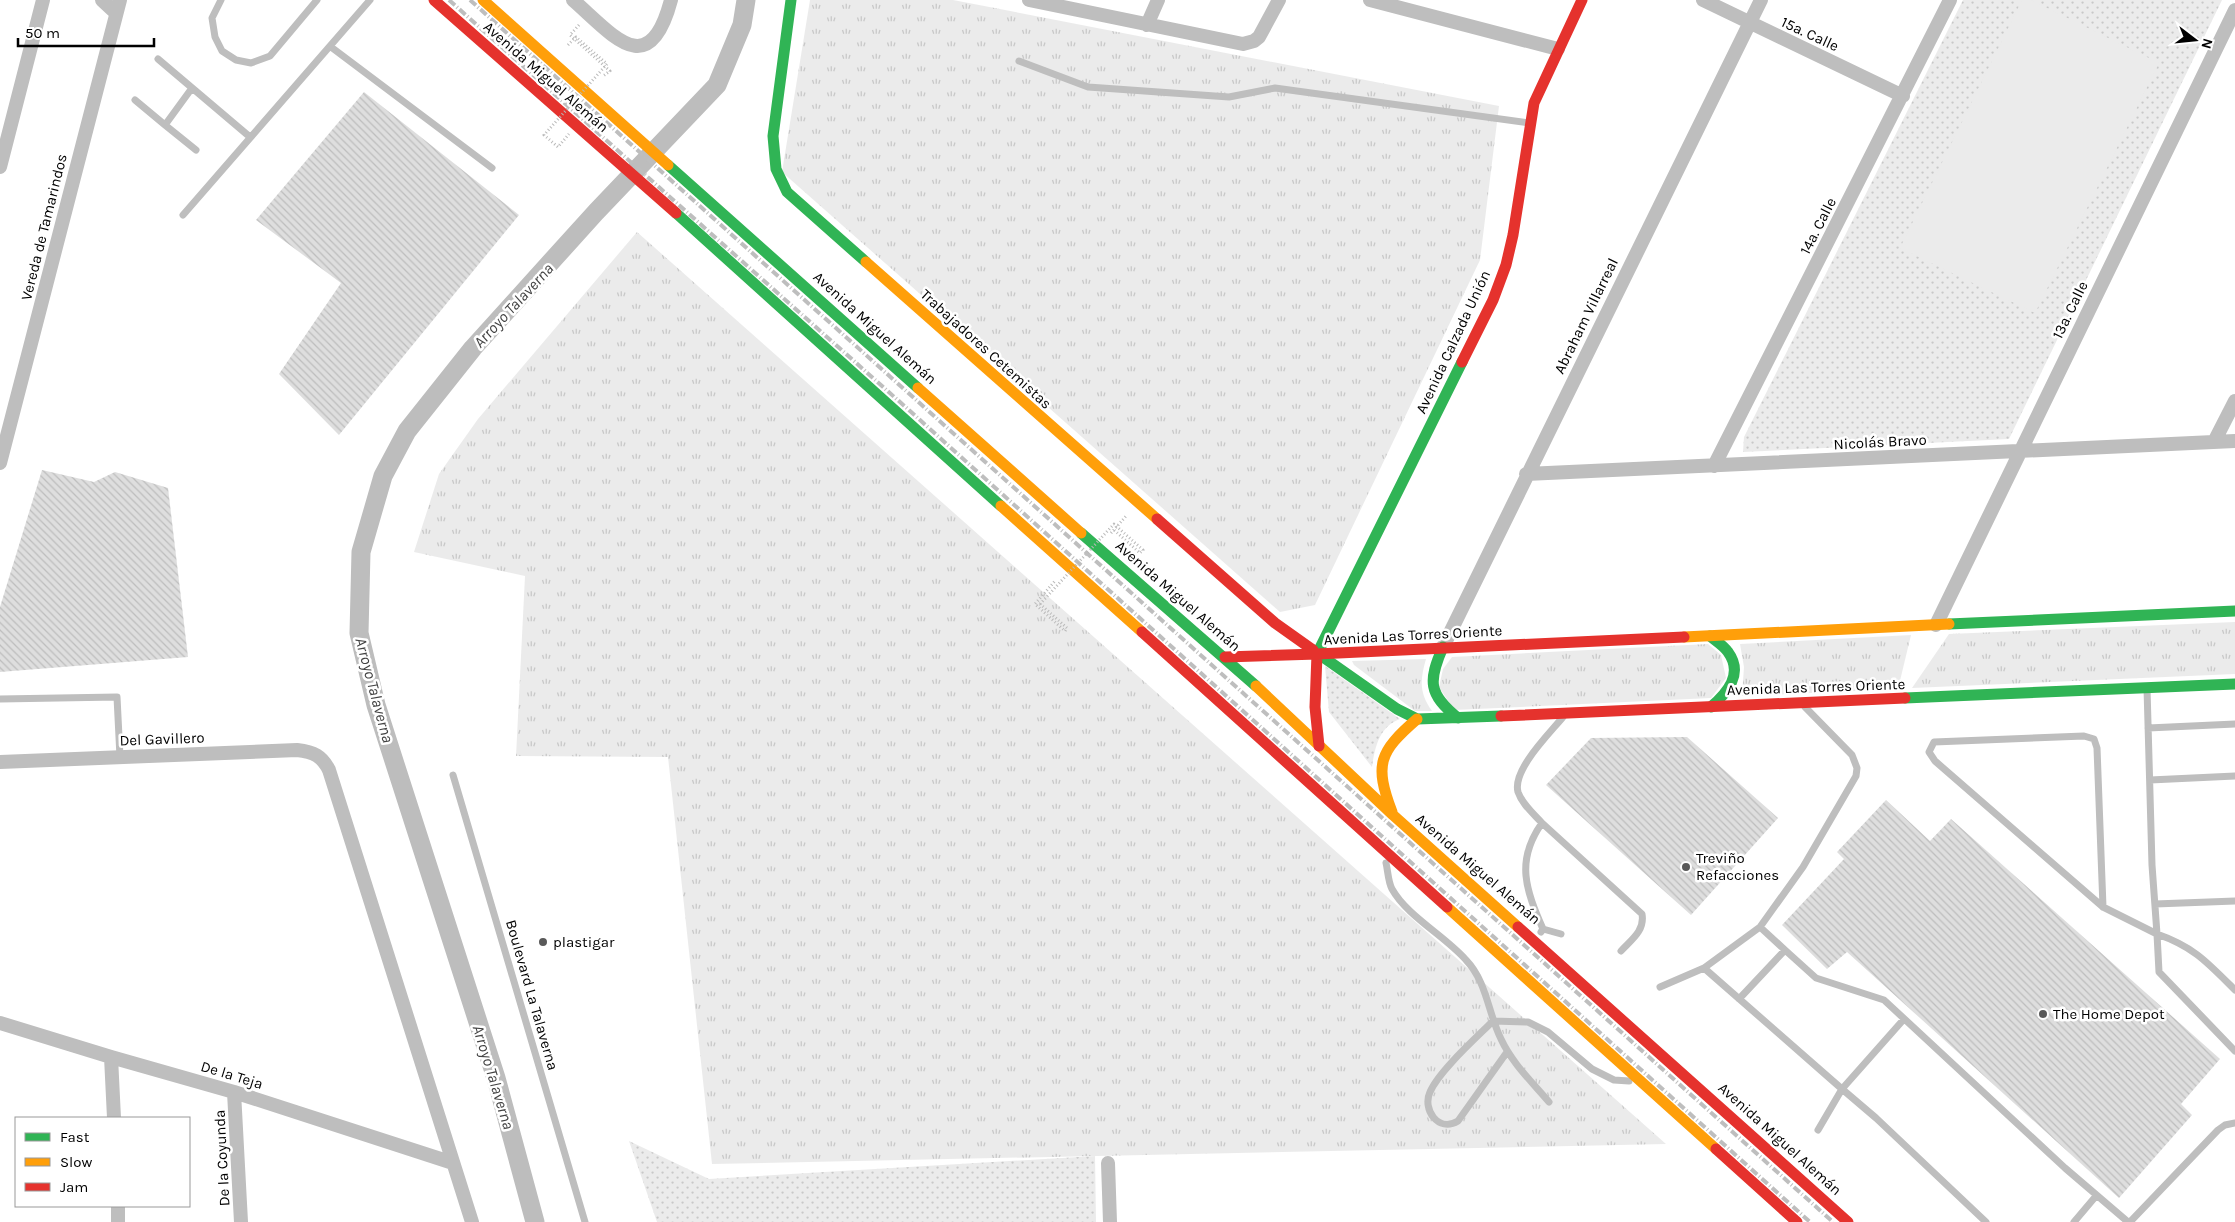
<svg xmlns="http://www.w3.org/2000/svg" width="2235" height="1222" viewBox="0 0 2235 1222" font-family="Karla,sans-serif">
  <style>
    .grass { fill: url(#grass-tufts) }
    .park { fill: url(#park-dots) }
    .garden { fill: #ebebeb }
    .lines { fill: none; stroke-linecap: round; stroke-linejoin: round }
    .canal { stroke: #bdbdbd; stroke-width: 19 }
    .building { fill: url(#building-back-hatch) }
    .path { stroke: #b9b9b9; stroke-width: 3; stroke-dasharray: 1 2.5; stroke-linecap: butt }
    .lane { stroke: #bebebe; stroke-width: 7 }
    .street { stroke: #bebebe; stroke-width: 14 }
    .fast { stroke: #30b455; stroke-width: 11 }
    .slow { stroke: #ff9f0a; stroke-width: 11 }
    .jam { stroke: #e5322d; stroke-width: 11 }
    .rail { stroke: #bebebe; stroke-width: 4; stroke-dasharray: 8 2.5 1 2.5; stroke-linecap: butt }
    .path-bridge { stroke: #b9b9b9; stroke-width: 3; stroke-dasharray: 1 2.5; stroke-linecap: butt }
    .poi-dot { fill: #595959; stroke: #fff; stroke-width: 2 }
    .labels { text-anchor: middle; stroke-width: 5; stroke-linejoin: round; paint-order: stroke }
    .street-label { font-size: 15px; fill: #000; stroke: #fff }
    .poi-label { font-size: 15px; fill: #000; stroke: #fff; text-anchor: start }
    .water-label { font-size: 16px; font-style: italic; fill: #424242; stroke: #fff }
  </style>
  <defs>
    <pattern id="grass-tufts" width="24" height="20" patternUnits="userSpaceOnUse" patternTransform="scale(1.25)"><rect width="24" height="20" fill="#ebebeb"/><path d="M3 7l-1-3M5 7V3M7 7l1-3M15 17l-1-3M17 17v-4M19 17l1-3" fill="none" stroke="#c8c8c8"/></pattern>
    <pattern id="park-dots" width="8" height="8" patternUnits="userSpaceOnUse" patternTransform="scale(1.25)"><rect width="8" height="8" fill="#ebebeb"/><path d="M2 2h.1M6 6h.1" fill="none" stroke="#c8c8c8" stroke-width="1.8" stroke-linecap="round"/></pattern>
    <pattern id="building-back-hatch" width="6" height="6" patternUnits="userSpaceOnUse" patternTransform="scale(1.25)"><rect width="6" height="6" fill="#dedede"/><path d="M-1 5l2 2M0 0l6 6M5-1l2 2" fill="none" stroke="#bdbdbd"/></pattern>
  </defs>
  <rect width="100%" height="100%" fill="#fff"/>
  <path class="grass" d="M810 0H953L1499 106 1480 260 1315 605 1280 612 782 172Z
    M637 232 1666 1144 712 1164 668 757 516 756 525 576 414 552 439 474 478 419Z
    M2235 622V674L1912 688 1949 634Z
    M1911 635 1898 689 1742 696 1744 667 1740 644Z
    M1708 644 1721 655 1726 678 1711 698 1454 710 1439 687 1443 669 1452 657Z
    M1426 659C1420 680 1419 693 1432 711H1415L1354 665 1352 661Z"/>
  <path class="park" d="M1963 0H2222L2009 439 1743 452 1744 437Z
    M1325 666 1400 719C1379 727 1375 747 1372 767L1329 712Z
    M629 1141 709 1179 1095 1156 1096 1222H657Z"/>
  <path class="garden" d="M2022 0H2031L2159 63 2035 313 1900 248Z"/>
  <g class="lines">
    <path class="canal" d="M535 1222 496 1078 376 705 359 633 361 552 383 476 407 431 473 348 596 212 717 85 742 25 746 0"/>
  </g>
  <path class="building" d="M364 92 519 215 339 435 279 374 341 283 256 220Z
    M42 470 94 482 115 472 168 488 188 657 0 672V607Z
    M1687 737 1778 818 1691 915 1546 785 1591 738Z
    M1886 800 1930 841 1951 819 2220 1059 2181 1104 2192 1115 2119 1198 1847 952 1827 969 1782 925 1844 859 1837 852Z"/>
  <g class="lines">
    <path class="path" d="M579 25 570 35 610 71 603 76
      M1111 533 1127 515
      M1040 604 1067 628 1065 631 1035 604 1055 581"/>
    <path class="lane" d="M221 0 212 18 215 37 222 51 236 60 251 63 270 56 317 0
      M331 47 492 168
      M158 59 250 137
      M1019 61 1088 87 1229 97 1275 88 1530 123
      M192 88 165 125 196 150
      M135 100 165 125
      M183 215 370 0
      M2147 688 2152 865 2157 934C2194 947 2207 962 2235 990
      M0 699 117 697 120 757
      M2148 728 2235 724
      M453 775 585 1222
      M2150 780 2235 776
      M1542 823C1533 813 1522 804 1518 792 1512 770 1550 733 1563 717
      M1386 863C1388 871 1388 882 1392 889 1407 916 1445 936 1466 960 1487 982 1488 1013 1501 1039 1512 1063 1532 1082 1549 1102
      M2155 904 2235 901
      M2103 907 2097 748 2094 739 2084 736 1934 742 1929 752 1935 761 2103 907 2157 934 2159 972 2235 1051
      M1760 927 1803 867 1856 776 1857 768 1852 755 1805 707
      M1543 929C1526 890 1515 861 1542 823L1642 914C1645 931 1631 940 1621 951
      M1541 932 1543 929 1561 934
      M1704 968 1760 927 1785 950
      M1660 987 1704 968 1842 1089 1818 1130
      M1739 999 1785 950 1816 978 1884 1000 2065 1168 2128 1222
      M1904 1019 1842 1089 1876 1118 1986 1222
      M1507 1052 1458 1121C1438 1133 1422 1109 1430 1092 1439 1071 1476 1038 1493 1021L1528 1022 1548 1032 1592 1069 1614 1080 1629 1081
      M2074 1222 2096 1196
      M2130 1222 2218 1130 2225 1125 2235 1123"/>
    <path class="street" d="M102 0 116 13
      M573 0C613 35 649 83 671 0
      M1029 0 1243 44 1254 41 1259 37 1279 0
      M1370 0 1558 49
      M1703 0 1903 96
      M1147 25 1158 0
      M0 167 43 0
      M2214 442 2235 401
      M0 463 120 0
      M1714 466 1950 0
      M1526 474 2235 441
      M1936 625 2235 10
      M1443 647 1761 0
      M0 762 297 750C314 752 322 756 329 770L472 1222
      M0 1023 111 1057 234 1092 453 1163
      M111 1057 114 1118
      M234 1092 241 1222
      M1108 1163 1110 1222
      M118 1206V1222"/>
    <path class="fast" d="M791 0 773 136 776 169 787 192 866 262
      M668 165 918 388
      M676 213 1001 506
      M1081 533 1256 686
      M1949 624 2235 611
      M1710 636C1716 641 1724 646 1728 652 1744 674 1727 693 1711 707
      M1443 647C1428 681 1428 694 1458 718
      M1313 650 1397 709 1417 719 1501 716
      M1317 654 1462 362
      M1905 698 2235 684"/>
    <path class="slow" d="M483 0 668 165
      M866 262 1157 519
      M918 388 1081 533
      M1001 506 1142 632
      M1684 637 1949 624
      M1256 686 1393 815 1518 927
      M1392 812C1374 764 1379 752 1417 719
      M1447 907 1716 1149"/>
    <path class="jam" d="M434 0 676 213
      M1462 362 1493 300 1506 265 1513 235 1534 103 1582 0
      M1157 519 1275 623 1313 650
      M1142 632 1447 907
      M1317 654 1684 637
      M1225 657 1317 654 1315 707 1319 746
      M1501 716 1905 698
      M1518 927 1848 1222
      M1716 1149 1797 1222"/>
    <path class="rail" d="M449 0 910 411 1810 1222
      M470 0 1833 1222"/>
    <path class="path-bridge" d="M568 45 576 37 607 64 544 135 558 147 569 134
      M1040 604 1114 524 1143 550 1140 553 1114 530"/>
  </g>
  <g class="poi-dot">
    <circle cx="1686" cy="867" r="5"/>
    <circle cx="543" cy="942" r="5"/>
    <circle cx="2043" cy="1014" r="5"/>
  </g>
  <g class="labels">
    <g class="street-label">
      <text transform="translate(1810 34) rotate(25)" y="5">15a. Calle</text>
      <text transform="translate(546 77) rotate(41)" y="5">Avenida Miguel Alemán</text>
      <text transform="translate(1818 226) rotate(-63)" y="5">14a. Calle</text>
      <text transform="translate(44 227) rotate(-76)" y="5">Vereda de Tamarindos</text>
      <text transform="translate(2070 310) rotate(-64)" y="5">13a. Calle</text>
      <text transform="translate(1586 316) rotate(-64)" y="5">Abraham Villarreal</text>
      <text transform="translate(875 328) rotate(42)" y="5">Avenida Miguel Alemán</text>
      <text transform="translate(1453 342) rotate(-65)" y="5">Avenida Calzada Unión</text>
      <text transform="translate(986 349) rotate(42)" y="5">Trabajadores Cetemistas</text>
      <text transform="translate(1880 442) rotate(-3)" y="5">Nicolás Bravo</text>
      <text transform="translate(1178 596) rotate(41)" y="5">Avenida Miguel Alemán</text>
      <text transform="translate(1413 635) rotate(-3)" y="5">Avenida Las Torres Oriente</text>
      <text transform="translate(1816 687) rotate(-2)" y="5">Avenida Las Torres Oriente</text>
      <text transform="translate(162 739) rotate(-2)" y="5">Del Gavillero</text>
      <text transform="translate(1478 869) rotate(41)" y="5">Avenida Miguel Alemán</text>
      <text transform="translate(532 995) rotate(74)" y="5">Boulevard La Talaverna</text>
      <text transform="translate(232 1075) rotate(17)" y="5">De la Teja</text>
      <text transform="translate(1780 1139) rotate(42)" y="5">Avenida Miguel Alemán</text>
      <text transform="translate(222 1158) rotate(-93)" y="5">De la Coyunda</text>
    </g>
    <g class="poi-label">
      <text x="1696" y="863">Treviño<tspan x="1696" dy="17">Refacciones</tspan></text>
      <text x="553" y="947">plastigar</text>
      <text x="2053" y="1019">The Home Depot</text>
    </g>
    <g class="water-label">
      <text transform="translate(513 305) rotate(-47)" y="6">Arroyo Talaverna</text>
      <text transform="translate(375 690) rotate(75)" y="6">Arroyo Talaverna</text>
      <text transform="translate(494 1077) rotate(73)" y="6">Arroyo Talaverna</text>
    </g>
  </g>
  <rect x="15" y="1117" width="175" height="90" fill="#ffffff" stroke="#999999"/>
  <rect x="25" y="1133" width="25" height="8" fill="#30b455" stroke="#999999"/>
  <text x="60" y="1142" font-size="15" fill="#000000">Fast</text>
  <rect x="25" y="1158" width="25" height="8" fill="#ff9f0a" stroke="#999999"/>
  <text x="60" y="1167" font-size="15" fill="#000000">Slow</text>
  <rect x="25" y="1183" width="25" height="8" fill="#e5322d" stroke="#999999"/>
  <text x="60" y="1192" font-size="15" fill="#000000">Jam</text>
  <g transform="translate(2195 40) rotate(106)" stroke="#ffffff" stroke-width="4" paint-order="stroke">
  <path d="M0-4L9 19L0 12L-9 19Z" fill="#000000"/>
  <text y="-8" font-size="14" font-weight="bold" text-anchor="middle" fill="#000000">N</text>
  </g>
  <path d="M18 38v8h136v-8" fill="none" stroke="#000000" stroke-width="2.5"/>
  <text x="25" y="38" font-size="15" fill="#000000" stroke="#ffffff" stroke-width="4" paint-order="stroke">50 m</text>
</svg>
